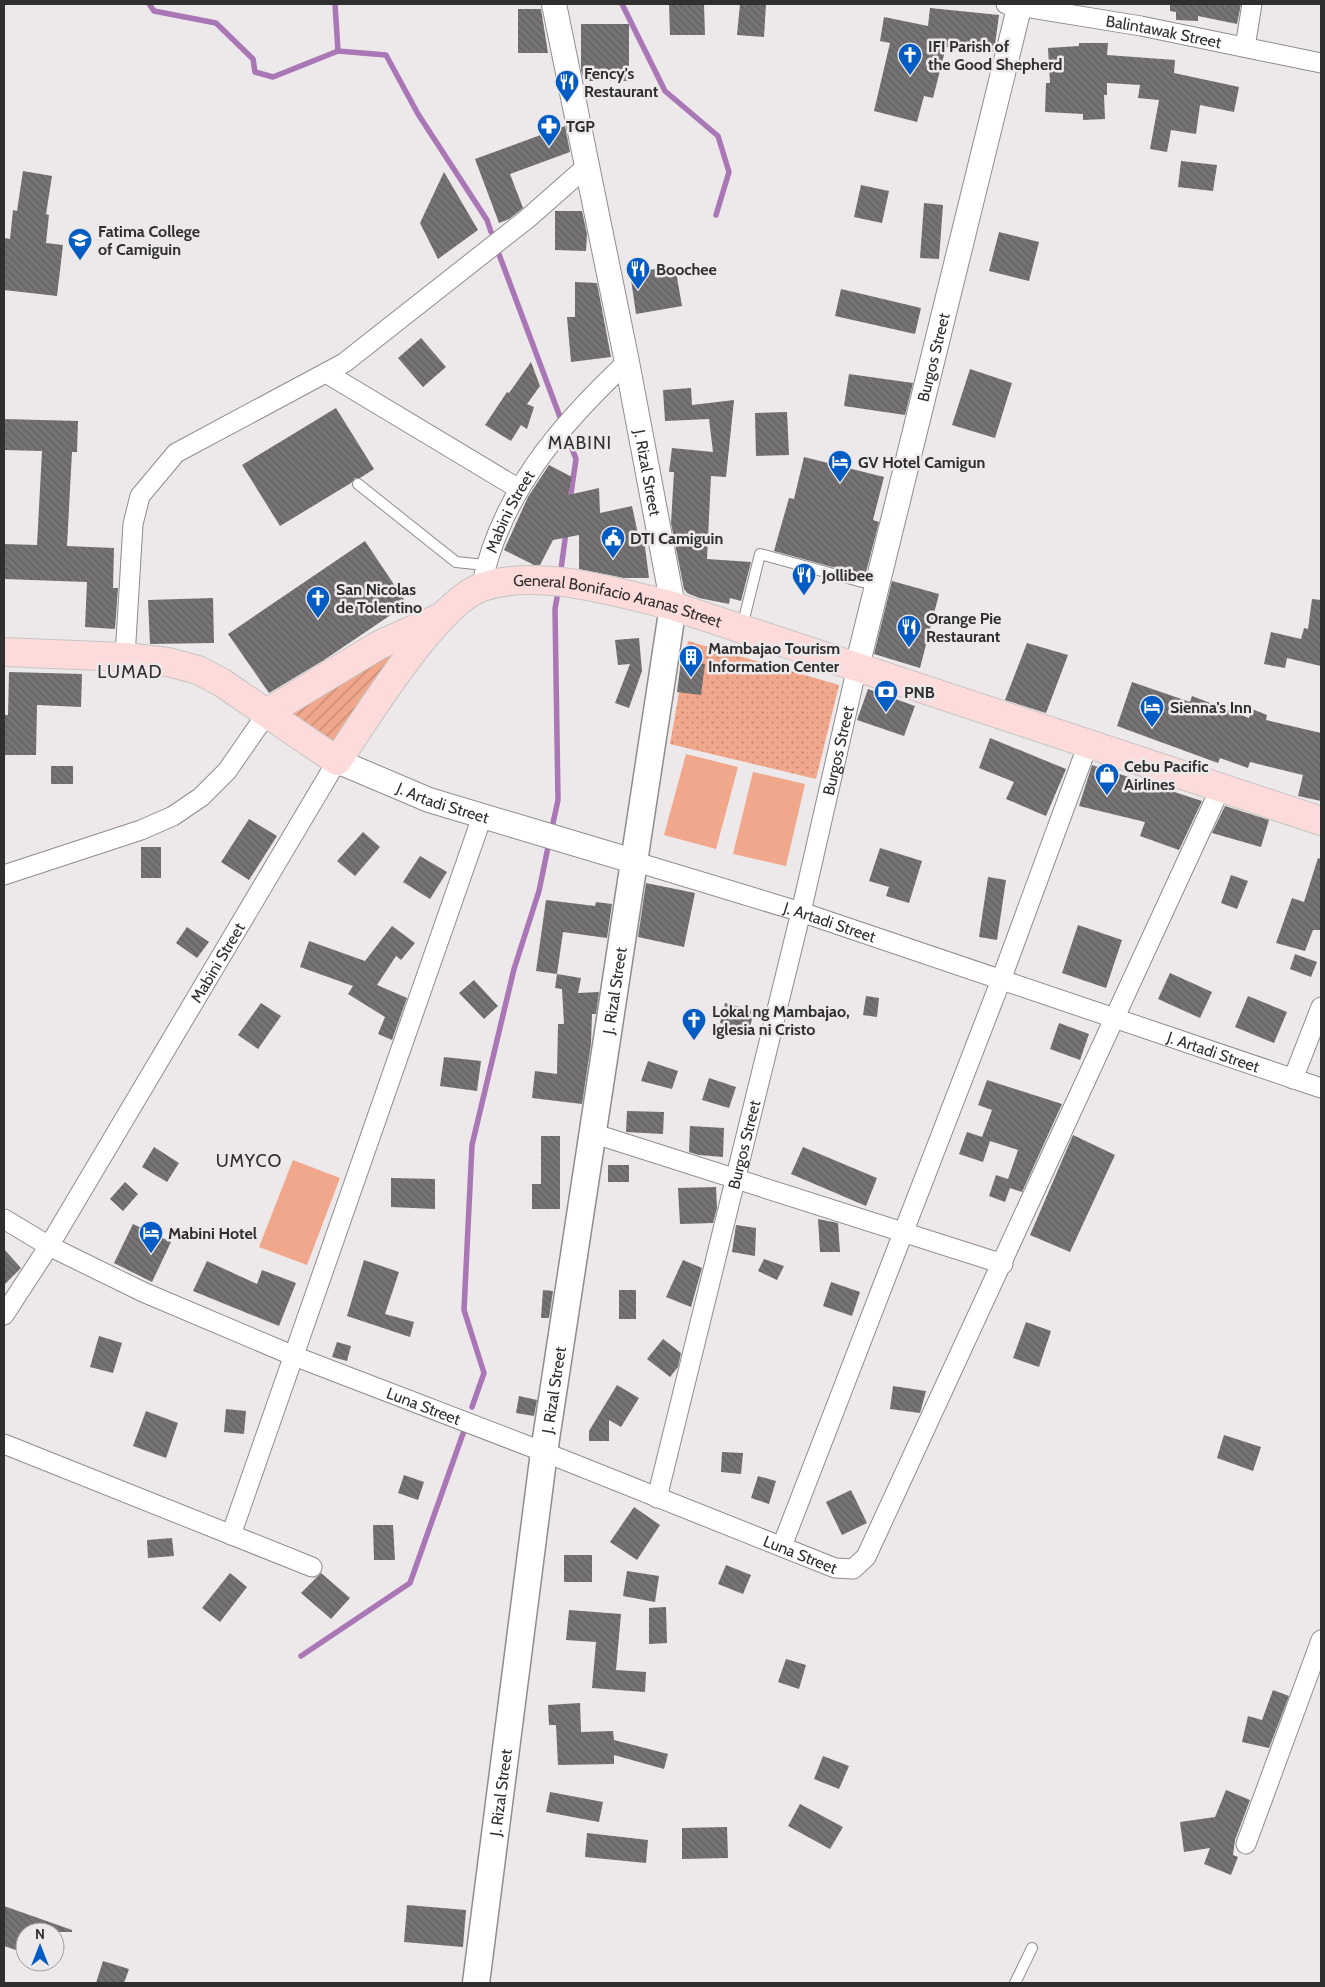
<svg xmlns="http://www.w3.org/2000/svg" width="1325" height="1987" viewBox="0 0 1325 1987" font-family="Cabin,sans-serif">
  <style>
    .park { fill: url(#park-dots) }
    .garden { fill: url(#garden-furrows) }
    .pitch { fill: #f1a78b }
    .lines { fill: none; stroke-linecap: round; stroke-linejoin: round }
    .stream { stroke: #a976b6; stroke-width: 5.5 }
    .building { fill: url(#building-back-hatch) }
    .service-casing { stroke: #908c8d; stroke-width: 12 }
    .minor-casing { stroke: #908c8d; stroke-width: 21 }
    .tertiary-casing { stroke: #908c8d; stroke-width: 26 }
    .secondary-casing { stroke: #908c8d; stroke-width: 29 }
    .primary-casing { stroke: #c5c5c5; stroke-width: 30 }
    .service { stroke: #fff; stroke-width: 10 }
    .minor { stroke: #fff; stroke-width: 19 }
    .tertiary { stroke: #fff; stroke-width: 24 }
    .secondary { stroke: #fff; stroke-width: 26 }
    .primary { stroke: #fcdbda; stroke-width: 28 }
    .labels { text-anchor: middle; stroke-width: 5; stroke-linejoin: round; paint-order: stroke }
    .street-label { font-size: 16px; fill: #302f2f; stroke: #ede8e9 }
    .poi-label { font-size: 16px; font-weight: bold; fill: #302f2f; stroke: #ede8e9; text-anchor: start }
    .neighbourhood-label { font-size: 18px; letter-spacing: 1px; fill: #302f2f; stroke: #ede8e9 }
  </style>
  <defs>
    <pattern id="park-dots" width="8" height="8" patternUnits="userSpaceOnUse" patternTransform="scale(1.25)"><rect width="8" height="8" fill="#f1a78b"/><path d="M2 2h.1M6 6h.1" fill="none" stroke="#c48872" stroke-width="1.8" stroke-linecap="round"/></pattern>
    <pattern id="garden-furrows" width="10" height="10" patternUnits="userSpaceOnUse" patternTransform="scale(1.25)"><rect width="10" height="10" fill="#f1a78b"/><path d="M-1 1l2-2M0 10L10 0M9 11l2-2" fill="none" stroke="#c48872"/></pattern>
    <pattern id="building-back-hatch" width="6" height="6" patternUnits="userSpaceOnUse" patternTransform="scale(1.25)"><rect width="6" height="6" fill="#767375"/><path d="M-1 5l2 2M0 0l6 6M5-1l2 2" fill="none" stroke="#615f60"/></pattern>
  </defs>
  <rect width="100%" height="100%" fill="#ede8e9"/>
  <path class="park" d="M688 641 839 685 816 779 670 744Z"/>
  <path class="garden" d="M420 631 333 750 281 713Z"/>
  <path class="pitch" d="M686 754 738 767 716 849 664 835Z
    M753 772 805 784 786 866 733 854Z
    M293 1160 340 1178 307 1265 259 1247Z"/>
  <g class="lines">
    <path class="stream" d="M149 4 154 11 216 23 253 59 255 72 273 77 338 51 386 55 418 114 487 220 491 232
      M335 4 338 51
      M622 4 665 91 718 136 729 172 716 215
      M497 249 560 417
      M566 433 576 459 570 500
      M561 569 566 532
      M553 823 558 800 555 609 558 592
      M472 1407 484 1373 464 1310 472 1145 514 969 539 891 548 847
      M301 1656 410 1583 465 1428"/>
  </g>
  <path class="building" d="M669 4H704L705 35H670Z
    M740 4H766L764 37 737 35Z
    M1170 4H1241L1237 24 1198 16V21L1176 20V12L1170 11Z
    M930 8 999 15 994 52 946 47 933 98 924 96 917 122 874 111 890 43 880 41 884 17 928 26Z
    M518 9H541L548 53H518Z
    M581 24H629V81H584L581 70Z
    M1079 43H1108L1107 55 1175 60 1174 73 1239 87 1234 112 1200 105 1196 134 1171 130 1167 152 1150 149 1159 100 1138 98 1140 85 1107 83V95H1104L1105 119 1083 120V114L1045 112 1046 83H1050L1048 48 1079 46Z
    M565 126 570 152 510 174 523 208 509 219 499 223 475 159Z
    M1181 161 1217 165 1213 191 1178 187Z
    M23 171 52 176 46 214 49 215 46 243 63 245 57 296 4 290V238L10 239 13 210 17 211Z
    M444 172 478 230 438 259 420 223Z
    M861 185 889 191 882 223 854 217Z
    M924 203 943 205 939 259 920 258Z
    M555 211H582L587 234 586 251 555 250Z
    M999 232 1039 242 1029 281 989 271Z
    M675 266 682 306 636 314 630 273Z
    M575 282 597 283 611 357 571 362 567 317H575Z
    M841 289 921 308 915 334 835 316Z
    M421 338 446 367 423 387 398 358Z
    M531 362 540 386 527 404 534 407 527 429 521 425 511 441 485 425 507 392 509 393Z
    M970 369 1012 383 995 438 952 425Z
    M849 374 913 383 905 415 844 406Z
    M691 388 692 405 734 400 726 477 711 476 707 559 751 562 741 601 730 598 729 604 699 598 687 593 684 589 671 523 674 472H669L672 448 713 452 709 419 665 421 663 390Z
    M336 408 374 469 360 478H355L351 483 280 526 242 465Z
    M787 412 789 455 756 456 755 413Z
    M4 419 78 421 77 452H72L67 546 114 548 113 588H118L115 629 85 627 87 582 4 579V544L37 545 42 451 4 450Z
    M804 457 884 477 873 520 879 522 865 576 774 551 789 498 794 499Z
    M549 465 572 477 568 495 599 488 600 513 632 506 639 539H644L649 578H624L579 569V535L553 540 540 565H534L504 550 528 497Z
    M365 541 407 604 324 660 269 693 228 634Z
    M892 581 939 594 920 668 874 654Z
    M213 598 214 643 150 644 148 600Z
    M1312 599 1321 600V666L1287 658 1285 668 1264 664 1271 632 1301 639 1304 628 1308 629Z
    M639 638 642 671 629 708 615 703 630 664 618 665 615 640Z
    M1027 643 1068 655 1046 713 1005 700Z
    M681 661 705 664 701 695 677 692Z
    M9 672 82 674 81 707 37 705 36 755H4V715H8Z
    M1132 682 1190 702 1192 696 1249 718 1252 709 1267 715 1266 720 1321 733V801L1298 796 1303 775 1250 762 1248 768 1220 758 1218 763 1117 726Z
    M868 689 915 706 904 736 857 720Z
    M990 738 1066 769 1046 816 1006 799 1014 782 979 768Z
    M1092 765 1202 801 1179 850 1140 836 1145 822 1079 806Z
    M51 766H73V784H51Z
    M1225 806 1269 820 1261 847 1212 833Z
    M249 819 277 836 249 880 221 862Z
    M363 832 380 847 355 876 337 861Z
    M141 847H161V878H141Z
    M880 848 922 861 909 903 886 896 889 887 869 881Z
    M420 856 447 872 430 899 403 882Z
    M1318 858 1321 859V930H1313L1305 951 1276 943 1292 898 1304 902Z
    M1231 875 1248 881 1237 909 1221 903Z
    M988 877 1006 880 997 940 979 937Z
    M646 883 695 893 684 947 638 937Z
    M546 900 595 906 596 902 612 904 607 938 563 932 557 974 536 971Z
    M1078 925 1122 940 1106 988 1062 973Z
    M392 926 415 943 401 960 396 956 377 985 407 998 392 1040 378 1034 385 1017 348 994 353 986 300 967 309 941 365 961Z
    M187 927 209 942 197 958 176 943Z
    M1295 954 1317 962 1311 977 1290 969Z
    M1170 973 1212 992 1200 1018 1158 999Z
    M557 974 581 978 578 993 599 992 596 1014H592L591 1044 582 1104 532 1098 535 1071 557 1074 558 1024H564L562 989 555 988Z
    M474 980 498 1006 484 1019 459 993Z
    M866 996 879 998 877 1017 863 1015Z
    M1248 996 1287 1012 1274 1043 1235 1027Z
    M261 1003 281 1016 258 1049 238 1035Z
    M725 1003 754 1011 749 1031 720 1023Z
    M1059 1023 1089 1034 1080 1060 1050 1049Z
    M444 1057 481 1061 477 1091 440 1086Z
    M648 1061 678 1071 672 1089 641 1081Z
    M709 1078 736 1087 729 1108 702 1100Z
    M987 1080 1062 1104 1022 1192 1010 1188 1005 1202 989 1196 996 1175 1008 1179 1018 1150 990 1141 983 1162 959 1154 967 1132 982 1137 992 1110 978 1105Z
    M627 1111 664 1112 663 1134 626 1132Z
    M690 1126 724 1128 723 1157 699 1155 689 1152Z
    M1073 1135 1115 1155 1070 1252 1030 1235Z
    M541 1136H560V1209H532V1184H541Z
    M154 1147 179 1163 167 1182 142 1167Z
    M803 1147 877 1178 866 1206 791 1174Z
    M608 1165H629V1182H608Z
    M391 1178 435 1179V1209L391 1207Z
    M125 1182 138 1194 123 1211 110 1199Z
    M716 1187 717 1208 713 1223 680 1224 678 1188Z
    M818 1219 838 1223 840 1252H820Z
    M133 1224 171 1242 152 1282 114 1263Z
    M736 1225 756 1228 755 1256 732 1252Z
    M4 1249 21 1268 4 1285Z
    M764 1259 784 1266 777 1280 758 1271Z
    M364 1260 399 1272 385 1314 414 1322 410 1337 347 1316Z
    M683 1260 702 1268 691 1307 666 1297Z
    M207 1261 257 1284 262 1270 296 1283 279 1326 193 1291Z
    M831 1282 860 1292 852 1316 823 1306Z
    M543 1290 553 1291 549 1318H541Z
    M619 1290H636V1319H619Z
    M1026 1322 1051 1331 1039 1367 1013 1358Z
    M99 1336 122 1343 113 1373 90 1367Z
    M663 1339 681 1353 678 1367 670 1377 647 1359Z
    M337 1342 351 1346 347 1361 332 1357Z
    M617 1385 639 1398 621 1427 609 1420V1441H589V1431Z
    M893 1386 926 1391 920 1413 890 1409Z
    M519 1396 537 1400 534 1416 516 1413Z
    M226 1409 246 1411 244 1434 224 1432Z
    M146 1411 178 1423 166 1458 133 1446Z
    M1224 1435 1261 1447 1253 1471 1217 1458Z
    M722 1452 743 1453 741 1474 721 1472Z
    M404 1475 424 1482 418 1500 398 1493Z
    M758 1476 776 1481 769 1504 751 1498Z
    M851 1490 867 1523 842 1535 826 1502Z
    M634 1507 660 1525 637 1560 610 1542Z
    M373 1525H393L395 1560H374Z
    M172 1538 174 1556 148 1558 147 1540Z
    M564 1555H592V1582H564Z
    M726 1565 751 1575 743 1594 718 1584Z
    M627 1571 659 1576 655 1602 623 1596Z
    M230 1573 247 1587 220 1622 202 1608Z
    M321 1573 350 1598 331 1619 301 1593Z
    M666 1607 667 1643 649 1644V1608Z
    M569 1610 621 1614 616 1670 646 1672 645 1692 592 1688 596 1642 566 1640Z
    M786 1659 806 1665 799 1689 778 1682Z
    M1273 1690 1289 1696 1269 1748 1242 1742 1248 1716 1262 1720Z
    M580 1703 581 1732 613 1731 614 1740 668 1754 664 1769 614 1755V1764L558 1765 556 1725H549L548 1705Z
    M823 1756 849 1766 839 1789 814 1779Z
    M1226 1790 1250 1800 1235 1840 1233 1855 1238 1857 1231 1875 1204 1864 1210 1848 1184 1852 1180 1822 1215 1817Z
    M550 1792 603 1802 599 1822 546 1812Z
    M800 1804 843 1827 830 1849 788 1826Z
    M727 1827 728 1858 682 1859V1828Z
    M587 1833 648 1840 646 1863 585 1857Z
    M407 1905 466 1910 463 1947 404 1942Z
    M4 1906 72 1930V1932H25V1953L4 1946Z
    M103 1961 129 1969 124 1983H96Z"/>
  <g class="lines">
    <defs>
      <path id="service" d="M358 484 456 562 485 565
        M742 627 760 554 877 586
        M1015 1983 1032 1948"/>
      <g id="minor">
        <path id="s1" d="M1006 4 1141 26 1321 63"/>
        <path d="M1245 47 1252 4"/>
        <path d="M326 373 519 489"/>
        <path id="s2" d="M481 587C501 493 559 426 627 362"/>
        <path d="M125 657 133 524 140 496 176 453 344 363 527 219 586 167"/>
        <path id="s3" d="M633 861 801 912 1321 1088"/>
        <path d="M4 875 141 830 173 816 201 797 227 771 268 712"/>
        <path d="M1293 1079 1321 1007"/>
        <path d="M592 1133 1003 1264"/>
        <path id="s4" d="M4 1219 49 1246 143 1292 294 1356 544 1452 835 1568 853 1569 866 1557 1221 787"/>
        <path id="s5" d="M4 1315 49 1246 337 761"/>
        <path d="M4 1444 312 1567"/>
        <path id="s6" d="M657 1498 801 912 857 667"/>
        <path d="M231 1535 482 817"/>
        <path d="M782 1546 1001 980 1088 744"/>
        <path d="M1246 1844 1321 1640"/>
      </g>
      <g id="tertiary">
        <path id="s7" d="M554 4 627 362 673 606"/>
        <path id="s8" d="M857 667 1020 4"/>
        <path id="s9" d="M337 761 429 800 633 861"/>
      </g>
      <g id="secondary">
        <path id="s10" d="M476 1983 544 1452 673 606"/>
      </g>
      <g id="primary">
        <path id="s11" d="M4 652 125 657 168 662 198 670 221 682 337 761C366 719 436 603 482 587 538 568 617 592 673 606L1321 821"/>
        <path d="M268 712 379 645 439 618"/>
      </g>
    </defs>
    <use href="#service" class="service-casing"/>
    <use href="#minor" class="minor-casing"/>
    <use href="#tertiary" class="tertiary-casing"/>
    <use href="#secondary" class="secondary-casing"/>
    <use href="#primary" class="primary-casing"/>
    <use href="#service" class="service"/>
    <use href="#minor" class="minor"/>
    <use href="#tertiary" class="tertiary"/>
    <use href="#secondary" class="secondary"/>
    <use href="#primary" class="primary"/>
  </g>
  <defs>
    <symbol id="church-pin" viewBox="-11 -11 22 30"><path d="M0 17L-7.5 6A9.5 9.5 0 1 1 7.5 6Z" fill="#035bc4" stroke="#ede8e9"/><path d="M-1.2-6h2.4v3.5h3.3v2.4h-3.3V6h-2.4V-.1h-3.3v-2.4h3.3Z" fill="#fff"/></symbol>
    <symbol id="restaurant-pin" viewBox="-11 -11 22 30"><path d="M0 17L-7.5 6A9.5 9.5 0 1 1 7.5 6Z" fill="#035bc4" stroke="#ede8e9"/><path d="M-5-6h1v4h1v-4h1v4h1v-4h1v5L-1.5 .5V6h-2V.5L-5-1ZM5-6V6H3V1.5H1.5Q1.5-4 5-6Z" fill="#fff"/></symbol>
    <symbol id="pharmacy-pin" viewBox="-11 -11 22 30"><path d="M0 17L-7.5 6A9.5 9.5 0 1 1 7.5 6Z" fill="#035bc4" stroke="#ede8e9"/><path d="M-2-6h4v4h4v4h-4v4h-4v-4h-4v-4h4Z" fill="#fff"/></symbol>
    <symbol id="university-pin" viewBox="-11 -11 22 30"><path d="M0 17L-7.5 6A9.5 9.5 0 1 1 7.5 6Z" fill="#035bc4" stroke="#ede8e9"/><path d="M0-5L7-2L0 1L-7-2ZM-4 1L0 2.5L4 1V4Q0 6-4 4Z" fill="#fff"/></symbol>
    <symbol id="hotel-pin" viewBox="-11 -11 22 30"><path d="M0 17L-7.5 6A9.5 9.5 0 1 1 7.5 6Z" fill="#035bc4" stroke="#ede8e9"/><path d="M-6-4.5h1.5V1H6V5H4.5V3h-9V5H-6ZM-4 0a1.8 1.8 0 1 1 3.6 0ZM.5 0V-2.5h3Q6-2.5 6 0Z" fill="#fff"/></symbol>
    <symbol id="civic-pin" viewBox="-11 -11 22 30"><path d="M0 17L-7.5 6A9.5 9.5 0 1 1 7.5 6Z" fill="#035bc4" stroke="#ede8e9"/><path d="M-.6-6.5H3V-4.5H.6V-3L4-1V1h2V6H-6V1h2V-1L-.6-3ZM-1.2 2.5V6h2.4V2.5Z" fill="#fff"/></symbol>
    <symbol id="building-pin" viewBox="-11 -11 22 30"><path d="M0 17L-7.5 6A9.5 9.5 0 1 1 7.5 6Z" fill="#035bc4" stroke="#ede8e9"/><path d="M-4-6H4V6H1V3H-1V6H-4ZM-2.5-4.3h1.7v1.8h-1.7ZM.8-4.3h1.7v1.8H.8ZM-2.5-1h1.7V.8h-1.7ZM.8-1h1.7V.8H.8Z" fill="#fff"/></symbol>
    <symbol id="bank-pin" viewBox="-11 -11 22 30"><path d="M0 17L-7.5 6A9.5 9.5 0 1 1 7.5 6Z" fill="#035bc4" stroke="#ede8e9"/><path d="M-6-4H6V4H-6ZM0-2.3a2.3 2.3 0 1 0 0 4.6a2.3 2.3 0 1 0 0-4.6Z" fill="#fff"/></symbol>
    <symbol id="shop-pin" viewBox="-11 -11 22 30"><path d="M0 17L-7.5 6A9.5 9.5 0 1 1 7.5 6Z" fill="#035bc4" stroke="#ede8e9"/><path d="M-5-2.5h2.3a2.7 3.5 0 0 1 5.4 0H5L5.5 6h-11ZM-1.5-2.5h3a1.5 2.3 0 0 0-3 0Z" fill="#fff"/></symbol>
  </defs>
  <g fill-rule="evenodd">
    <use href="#church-pin" x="896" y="41" width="28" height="38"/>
    <use href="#restaurant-pin" x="553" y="68" width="28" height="38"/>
    <use href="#pharmacy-pin" x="535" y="112" width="28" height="38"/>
    <use href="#university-pin" x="66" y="226" width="28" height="38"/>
    <use href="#restaurant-pin" x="624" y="255" width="28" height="38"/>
    <use href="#hotel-pin" x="826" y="448" width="28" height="38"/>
    <use href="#civic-pin" x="599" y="524" width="28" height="38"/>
    <use href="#restaurant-pin" x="790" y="561" width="28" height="38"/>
    <use href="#church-pin" x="304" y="584" width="28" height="38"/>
    <use href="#restaurant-pin" x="895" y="613" width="28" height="38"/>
    <use href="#building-pin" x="677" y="643" width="28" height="38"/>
    <use href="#bank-pin" x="872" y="678" width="28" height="38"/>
    <use href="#hotel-pin" x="1138" y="693" width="28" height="38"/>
    <use href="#shop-pin" x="1093" y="761" width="28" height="38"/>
    <use href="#church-pin" x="680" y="1006" width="28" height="38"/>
    <use href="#hotel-pin" x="137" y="1219" width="28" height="38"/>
  </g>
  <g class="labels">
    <g class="street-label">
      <text dy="6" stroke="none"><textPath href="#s1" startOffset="160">Balintawak Street</textPath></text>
      <text dy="6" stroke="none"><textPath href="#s8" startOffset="319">Burgos Street</textPath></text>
      <text dy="6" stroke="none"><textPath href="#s7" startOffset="478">J. Rizal Street</textPath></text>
      <text dy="6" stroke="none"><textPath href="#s2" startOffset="81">Mabini Street</textPath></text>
      <text dy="6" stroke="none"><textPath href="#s11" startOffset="729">General Bonifacio Aranas Street</textPath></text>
      <text dy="6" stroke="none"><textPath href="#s6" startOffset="769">Burgos Street</textPath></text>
      <text dy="6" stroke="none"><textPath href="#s9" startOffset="114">J. Artadi Street</textPath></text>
      <text dy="6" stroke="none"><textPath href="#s3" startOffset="206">J. Artadi Street</textPath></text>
      <text dy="6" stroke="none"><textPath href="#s5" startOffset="412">Mabini Street</textPath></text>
      <text dy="6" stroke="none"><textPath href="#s10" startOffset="1002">J. Rizal Street</textPath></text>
      <text dy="6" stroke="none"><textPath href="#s3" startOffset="611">J. Artadi Street</textPath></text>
      <text dy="6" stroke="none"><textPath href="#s6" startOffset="364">Burgos Street</textPath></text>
      <text dy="6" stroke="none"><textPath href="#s10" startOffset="598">J. Rizal Street</textPath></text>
      <text dy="6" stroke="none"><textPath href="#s4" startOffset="460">Luna Street</textPath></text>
      <text dy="6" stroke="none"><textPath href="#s4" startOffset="865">Luna Street</textPath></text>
      <text dy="6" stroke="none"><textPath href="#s10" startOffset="192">J. Rizal Street</textPath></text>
    </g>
    <g class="poi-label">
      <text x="928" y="52">IFI Parish of<tspan x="928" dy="18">the Good Shepherd</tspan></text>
      <text x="584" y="79">Fency's<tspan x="584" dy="18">Restaurant</tspan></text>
      <text x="566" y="132">TGP</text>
      <text x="98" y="237">Fatima College<tspan x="98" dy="18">of Camiguin</tspan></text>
      <text x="656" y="275">Boochee</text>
      <text x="858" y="468">GV Hotel Camigun</text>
      <text x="630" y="544">DTI Camiguin</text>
      <text x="822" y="581">Jollibee</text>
      <text x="336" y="595">San Nicolas<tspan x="336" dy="18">de Tolentino</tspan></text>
      <text x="926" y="624">Orange Pie<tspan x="926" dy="18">Restaurant</tspan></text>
      <text x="708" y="654">Mambajao Tourism<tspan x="708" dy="18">Information Center</tspan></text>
      <text x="904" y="698">PNB</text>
      <text x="1170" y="713">Sienna's Inn</text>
      <text x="1124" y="772">Cebu Pacific<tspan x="1124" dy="18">Airlines</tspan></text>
      <text x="712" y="1017">Lokal ng Mambajao,<tspan x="712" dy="18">Iglesia ni Cristo</tspan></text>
      <text x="168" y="1239">Mabini Hotel</text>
    </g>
    <g class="neighbourhood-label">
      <text x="580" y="449">MABINI</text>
      <text x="130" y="678">LUMAD</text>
      <text x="249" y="1167">UMYCO</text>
    </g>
  </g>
  <rect width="1325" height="1987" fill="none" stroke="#302f2f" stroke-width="10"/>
  <g transform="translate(40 1947)"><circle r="24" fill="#ede8e9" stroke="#a19e9f"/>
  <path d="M0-4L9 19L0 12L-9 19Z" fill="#035bc4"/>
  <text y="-8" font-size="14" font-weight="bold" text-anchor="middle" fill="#302f2f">N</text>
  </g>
</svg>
